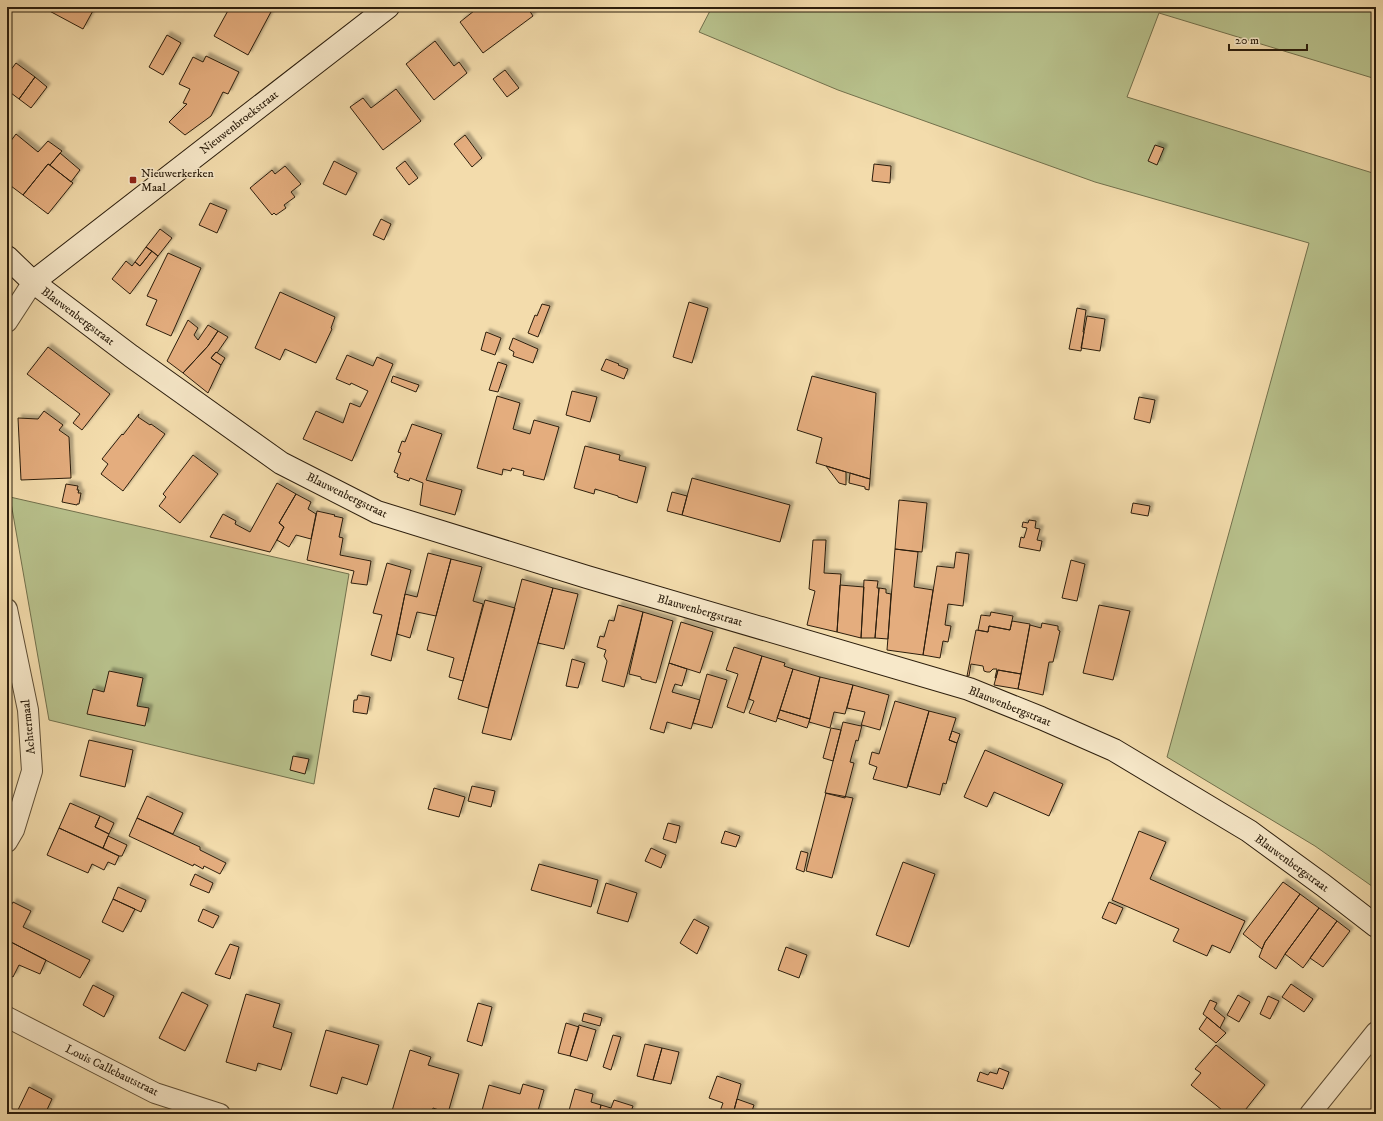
<svg xmlns="http://www.w3.org/2000/svg" width="1383" height="1121" viewBox="0 0 1383 1121" font-family="'IM FELL DW Pica',serif">
  <style>
    .green { fill: #b8c18c; stroke: #72704c }
    .building { fill: #e4ad7e; stroke: #2c1e0d; filter: url(#shadow) }
    .lines { fill: none; stroke-linecap: round; stroke-linejoin: round }
    .street-casing { stroke: #5e4e35; stroke-width: 22 }
    .secondary-casing { stroke: #2c1e0d; stroke-width: 24 }
    .street { stroke: #f7e8c9; stroke-width: 20 }
    .secondary { stroke: #f7e8c9; stroke-width: 22 }
    .poi-dot { fill: #8f2418; stroke: #f7e8c9; stroke-width: 1.5 }
    .labels { text-anchor: middle; stroke-width: 3; stroke-linejoin: round; paint-order: stroke }
    .street-label { font-size: 12px; fill: #2c1e0d; stroke: #f7e8c9 }
    .poi-label { font-size: 12px; fill: #2c1e0d; stroke: #f7e8c9; text-anchor: start }
  </style>
  <defs>
    <filter id="shadow"><feDropShadow dx="3.5" dy="-3.5" stdDeviation="1" flood-color="#0004"/></filter>
  </defs>
  <rect width="100%" height="100%" fill="#f3dcac"/>
  <filter id="stains"><feTurbulence type="fractalNoise" baseFrequency=".005" numOctaves="4"/><feColorMatrix values="0 0 0 0 .2 0 0 0 0 .09 0 0 0 0 .02 0 0 0 .5 -.17"/></filter>
  <radialGradient id="worn" r=".72"><stop offset=".6" stop-color="#630" stop-opacity="0"/><stop offset="1" stop-color="#630" stop-opacity=".3"/></radialGradient>
  <path class="green" d="M712 7H1376V79L1159 13 1127 97 1376 174V889L1315 846 1167 757 1309 243 1095 182 838 90 699 32Z
    M10 497 349 574 314 784 49 720Z"/>
  <path class="building" d="M42 7H95L83 29Z
    M230 7H267L272 10 248 55 214 36Z
    M479 7H527L533 16 483 53 460 22Z
    M167 35 181 43 163 75 149 67Z
    M435 41 454 66 459 62 467 73 434 100 406 64Z
    M206 56 239 72 228 94 223 92 211 116 185 135 169 122 187 104 183 103 190 89 179 84 193 57 203 62Z
    M16 63 35 77 19 99 7 90V75Z
    M505 70 519 88 507 97 493 79Z
    M35 77 47 87 31 108 19 99Z
    M396 89 421 121 383 150 350 107 363 98 371 108Z
    M16 134 38 152 48 141 62 151 50 165 48 164 23 195 7 183V146Z
    M465 135 482 158 472 167 454 144Z
    M1155 145 1164 148 1157 165 1148 161Z
    M60 153 80 170 71 182 50 165Z
    M334 161 357 173 346 195 323 184Z
    M405 161 418 178 409 185 396 168Z
    M48 164 73 183 48 214 23 195Z
    M874 164 891 166 890 183 872 181Z
    M285 166 301 184 291 192 295 197 284 205 286 208 276 215 274 213 272 215 250 188 272 170 275 174Z
    M210 203 227 210 217 233 199 225Z
    M381 219 391 224 384 240 373 235Z
    M160 229 172 238 158 256 146 247Z
    M146 247 152 251 140 266 135 262Z
    M152 251 158 256 130 294 112 279 126 261 132 266 135 262 140 266Z
    M168 253 201 268 171 336 146 325 157 300 147 296Z
    M280 292 335 317 331 328 332 329 316 363 285 349 280 360 255 348Z
    M689 302 708 308 692 363 673 357Z
    M542 304 550 306 538 337 528 333 535 315 537 316Z
    M1077 308 1086 310 1083 332H1084L1081 351 1069 349Z
    M1087 316 1105 319 1100 351 1081 348Z
    M188 320 198 328 194 335 198 340 208 325 218 331 208 346 183 373 167 361Z
    M218 331 228 337 217 353 216 352 211 358 221 365 208 393 183 373 208 346Z
    M486 332 501 338 495 355 481 350Z
    M513 338 538 349 533 363 513 356 514 352 509 349Z
    M48 347 110 394 82 430 73 423 80 414 27 374Z
    M216 352 225 358 221 365 211 358Z
    M347 355 373 366 377 357 393 364 352 461 303 439 316 411 343 423 350 403 360 407 368 391 351 383 350 385 336 379Z
    M606 359 619 364 618 365 628 369 624 379 601 370Z
    M498 362 507 365 498 392 489 390Z
    M393 376 419 385 416 392 391 382Z
    M812 376 876 393 870 479 816 463 822 438 797 430Z
    M572 391 597 397 590 422 566 415Z
    M497 396 520 403 513 429 530 434 534 420 559 427 544 480 523 475 524 471 512 468 511 471 503 469 502 475 477 468Z
    M1139 397 1155 400 1150 423 1134 419Z
    M44 411 63 425 59 430 69 437 71 478 21 480 18 418 38 419Z
    M139 414 138 417 150 425 151 424 165 434 123 491 101 474 108 464 102 459 122 434 123 435Z
    M412 424 442 434 426 480 462 490 455 515 420 505 423 483 410 478 409 481 397 477 398 474 394 472 401 453 398 452 402 441 405 442Z
    M585 446 620 455 619 460 646 467 637 503 618 497V496L595 489 594 494 574 488Z
    M193 455 218 474 180 523 159 506 166 497 163 494Z
    M826 466 846 472V485L839 483Z
    M850 473 870 479 869 490 865 489V487L849 483Z
    M692 478 790 505 780 542 682 515Z
    M277 483 296 494 279 523 284 527 270 552 210 537 223 514 236 521 235 524 250 532Z
    M66 484 78 486 77 490H79L78 493H81L79 504H77V505L62 502Z
    M672 492 687 496 682 515 667 511Z
    M296 494 311 502 308 509 316 514 311 539 296 535 289 547 277 540 284 527 279 523Z
    M899 500 927 503 922 552 895 549Z
    M1133 503 1150 506 1148 516 1131 513Z
    M317 511 335 515 334 516 343 518 339 537 343 538 340 555 371 561 367 585 351 583 354 571 307 560Z
    M1029 520 1036 521 1035 528 1040 529 1037 540 1042 541 1040 551 1019 547 1021 537 1024 538 1027 528 1022 527 1023 522 1028 523Z
    M813 540H826L824 573 841 574 837 632 807 625 815 591 809 589Z
    M895 549 918 552 914 587 933 590 923 655 887 650Z
    M956 552 969 554 963 606 948 604 945 625 951 626 948 642 943 641 940 658 923 655 937 566 954 568Z
    M428 553 451 559 436 616 417 612 410 638 397 634 405 594 417 597Z
    M451 559 482 567 473 601 483 604 463 681 449 677 454 658 427 650Z
    M1071 560 1085 564 1077 601 1062 598Z
    M387 563 411 570 405 594 391 661 371 655 382 615 373 613Z
    M522 579 553 588 511 740 482 733Z
    M864 580 878 581 877 588H879L875 638H861Z
    M840 585 864 587 861 638 837 632Z
    M553 588 578 594 564 649 538 643Z
    M879 588 886 589V593L891 594 888 639 875 638Z
    M485 600 515 608 488 708 458 699Z
    M618 605 643 612 624 687 602 681 607 661 604 656 606 650 597 647 600 636 604 637 609 620 614 621Z
    M1099 605 1130 611 1113 680 1083 673Z
    M643 612 673 621 656 683 641 679V677L629 674Z
    M991 612 1013 616 1010 630 989 626 988 632 978 630 981 615 990 616Z
    M1012 621 1030 624 1021 674 998 670 996 678H995L997 669H993L990 672H987L984 671 983 666 971 664 969 676H967L976 630 988 632 989 626 1010 630Z
    M681 622 713 632 700 673 669 663Z
    M1042 623 1058 626V630L1060 631 1053 662H1049L1043 695 1018 689 1030 625 1041 628Z
    M734 647 762 656 744 713 727 707 738 674 726 670Z
    M762 656 785 663 784 666 793 669 776 722 749 713 754 701 749 699Z
    M572 659 585 663 578 688 566 686Z
    M669 663 687 669 682 686 675 684 672 692 700 700 691 729 667 722 664 733 650 729Z
    M793 669 820 677 810 719 780 710Z
    M998 670 1021 674 1018 689 994 685Z
    M109 671 143 678 137 706 149 708 145 726 87 714 93 689 104 692Z
    M707 674 727 680 712 728 693 723Z
    M820 677 853 685 845 714 834 712 830 728 809 722Z
    M853 685 889 695 880 730 862 725 858 741 856 740 850 762 854 763 845 798 825 793 843 722 861 726 865 712 847 708Z
    M358 695 370 697 367 714 353 712 354 700H357Z
    M895 701 929 711 907 788 873 779 877 767 869 764 872 752 879 754Z
    M780 710 810 719 807 728 777 718Z
    M929 711 956 718 949 740 957 743 946 784 943 783 940 795 908 786Z
    M831 728 841 730 833 761 823 758Z
    M952 731 960 734 957 743 949 740Z
    M89 740 133 750 125 787 80 776Z
    M985 750 1063 784 1049 816 994 792 987 807 964 797Z
    M293 756 309 759 305 774 290 770Z
    M472 786 495 791 491 807 468 801Z
    M434 788 465 797 459 817 428 809Z
    M826 793 853 798 832 878 806 871Z
    M147 796 183 813 173 834 137 818Z
    M70 803 100 816 95 827 109 834 103 848 59 828Z
    M100 816 114 823 109 834 95 827Z
    M137 818 200 847V850L226 863 220 874 204 866 203 869 194 864 193 866 129 836Z
    M668 823 680 826 676 843 663 839Z
    M59 828 119 856 115 865 108 862 104 870 92 864 88 873 47 855Z
    M725 831 740 836 736 847 721 843Z
    M1139 831 1166 842 1150 879 1245 921 1230 953 1212 945 1207 956 1173 941 1179 929 1112 900Z
    M108 836 127 845 122 856H119L103 848Z
    M651 848 666 855 661 868 645 861Z
    M801 851 808 853 804 872 796 869Z
    M903 862 935 874 909 947 876 935Z
    M539 864 598 880 591 907 531 890Z
    M195 874 213 883 209 893 190 885Z
    M1283 882 1300 894 1265 942 1262 949 1243 934Z
    M606 883 637 893 628 922 597 913Z
    M118 887 146 900 141 912 113 899Z
    M1300 894 1319 908 1285 954 1276 969 1259 957 1265 942Z
    M113 899 135 909 123 932 102 922Z
    M13 902 31 911 23 927 90 960 80 978 7 940V910L8 911Z
    M1109 902 1123 908 1116 924 1102 918Z
    M1319 908 1337 921 1303 968 1285 954Z
    M203 909 219 916 213 928 198 921Z
    M694 919 709 927 697 954 680 943Z
    M1337 921 1350 931 1323 967 1310 958Z
    M7 940 46 960 40 974 19 965 13 977 7 974Z
    M230 944 239 947 230 979 215 974Z
    M786 947 807 955 799 978 778 970Z
    M1291 984 1313 999 1304 1012 1282 997Z
    M93 985 114 996 104 1017 83 1005Z
    M182 992 208 1005 185 1051 159 1038Z
    M246 994 280 1004 273 1027 292 1033 281 1070 258 1063 256 1071 226 1062Z
    M1238 995 1250 1002 1239 1022 1227 1015Z
    M1268 996 1279 1001 1270 1019 1260 1014Z
    M1210 1000 1217 1003 1214 1009 1225 1018 1220 1028 1203 1014Z
    M478 1003 492 1007 482 1046 467 1041Z
    M584 1013 602 1018 600 1026 582 1021Z
    M1207 1017 1226 1033 1216 1043 1199 1029Z
    M566 1023 579 1027 570 1056 558 1053Z
    M579 1025 596 1030 587 1061 570 1056Z
    M326 1030 379 1045 367 1085 342 1077 337 1094 310 1086Z
    M613 1035 621 1037 611 1070 603 1067Z
    M645 1044 662 1048 653 1080 637 1076Z
    M1216 1045 1265 1085 1242 1114H1227L1191 1085 1201 1073 1195 1069Z
    M662 1048 679 1052 671 1084 653 1080Z
    M410 1050 431 1057 428 1065 459 1074 448 1113 433 1108 431 1114 418 1111 417 1114H403L392 1111Z
    M999 1068 1009 1072 1003 1089 977 1081 980 1072 988 1075 990 1072 997 1074Z
    M717 1076 741 1084 733 1114H719L723 1103 709 1098Z
    M523 1084 544 1090 537 1114H481L489 1085 520 1094Z
    M29 1087 52 1099 45 1114H16Z
    M575 1089 593 1094 591 1102 601 1105 599 1114H568Z
    M737 1099 754 1105 751 1114H733Z
    M614 1100 633 1106 630 1114H599L601 1105 611 1108Z"/>
  <g class="lines">
    <defs>
      <path id="street" d="M7 322 33 282
        M7 609 28 710 32 771 14 830 7 842
        M7 1017 155 1093 220 1114
        M1310 1114 1376 1032"/>
      <path id="secondary" d="M7 257 33 282 131 356 281 463 377 512 587 577 969 689 1041 718 1114 750 1249 831 1323 885 1376 926
        M33 282 388 7"/>
    </defs>
    <use href="#street" class="street-casing"/>
    <use href="#secondary" class="secondary-casing"/>
    <use href="#street" class="street"/>
    <use href="#secondary" class="secondary"/>
  </g>
  <rect class="poi-dot" x="129" y="176" width="8" height="8" rx="2"/>
  <g class="labels">
    <g class="street-label">
      <text transform="translate(239 122) rotate(-38)" y="4">Nieuwenbroekstraat</text>
      <text transform="translate(78 316) rotate(37)" y="4">Blauwenbergstraat</text>
      <text transform="translate(347 495) rotate(26)" y="4">Blauwenbergstraat</text>
      <text transform="translate(700 610) rotate(16)" y="4">Blauwenbergstraat</text>
      <text transform="translate(1010 706) rotate(22)" y="4">Blauwenbergstraat</text>
      <text transform="translate(28 727) rotate(-96)" y="4">Achtermaal</text>
      <text transform="translate(1292 863) rotate(36)" y="4">Blauwenbergstraat</text>
      <text transform="translate(112 1070) rotate(26)" y="4">Louis Callebautstraat</text>
    </g>
    <g class="poi-label">
      <text x="141" y="177">Nieuwerkerken<tspan x="141" dy="14">Maal</tspan></text>
    </g>
  </g>
  <rect width="1383" height="1121" fill="none" stroke="#f3dcac" stroke-width="24"/>
  <rect x="8" y="8" width="1367" height="1105" fill="none" stroke="#2c1e0d" stroke-width="2"/>
  <rect x="12" y="12" width="1359" height="1097" fill="none" stroke="#2c1e0d"/>
  <path d="M1229 44v6h78v-6" fill="none" stroke="#2c1e0d" stroke-width="2"/>
  <text x="1235" y="44" font-size="12" fill="#2c1e0d" stroke="#f7e8c9" stroke-width="3" paint-order="stroke">20 m</text>
  <rect width="100%" height="100%" filter="url(#stains)"/>
  <rect width="100%" height="100%" fill="url(#worn)"/>
</svg>
